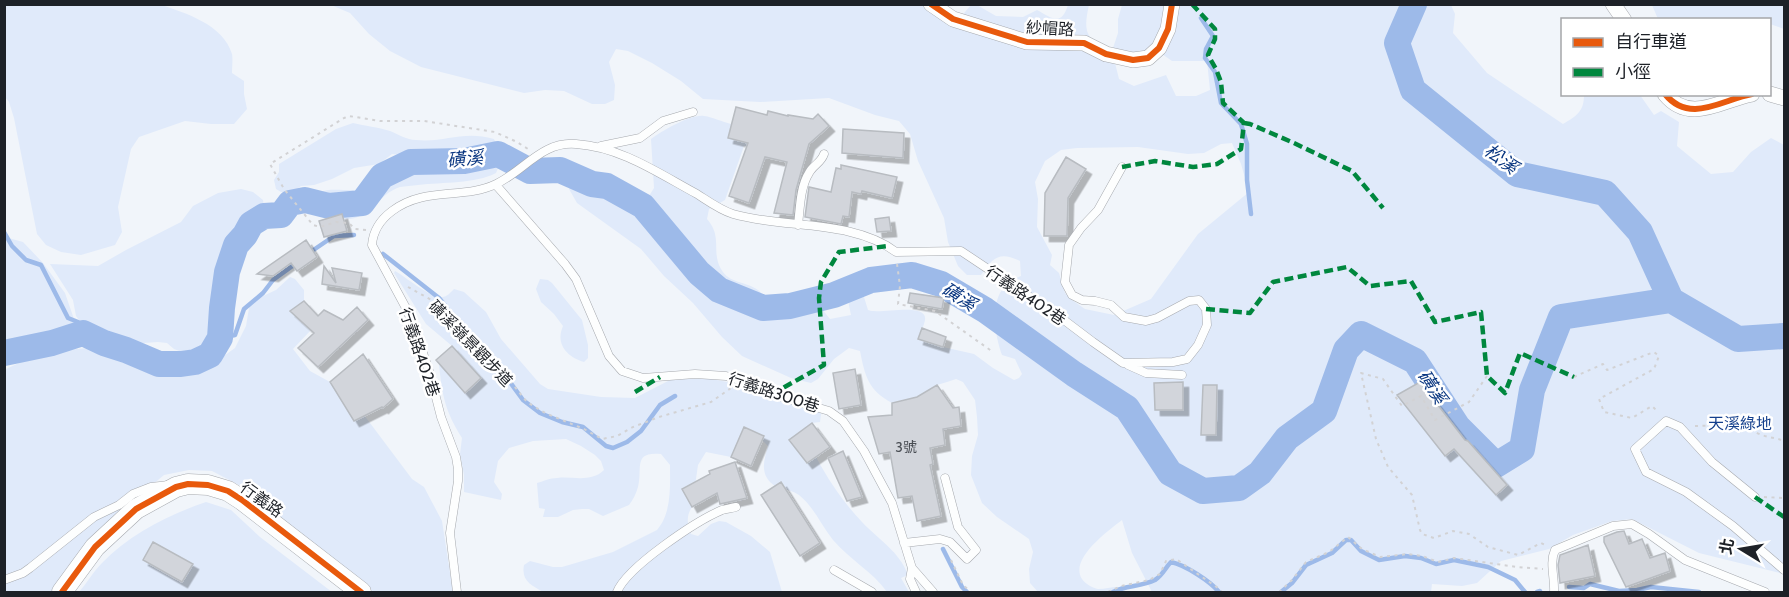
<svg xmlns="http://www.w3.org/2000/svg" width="1789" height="597" viewBox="0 0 1789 597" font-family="Cabin,'Noto Sans TC',sans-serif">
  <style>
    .green { fill: #e0eafa; fill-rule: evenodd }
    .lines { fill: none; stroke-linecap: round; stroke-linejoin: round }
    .stream { stroke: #9dbae9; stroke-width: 4.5 }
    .river { stroke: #9dbae9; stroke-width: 26 }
    .building { fill: #d2d5db; stroke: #b8bcc1; stroke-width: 1.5; filter: url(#shadow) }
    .service-casing { stroke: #a6a9ae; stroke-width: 9 }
    .minor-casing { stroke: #a6a9ae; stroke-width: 16 }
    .tertiary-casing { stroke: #a6a9ae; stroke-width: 21 }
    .path { stroke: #d2d2d4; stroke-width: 2; stroke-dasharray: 3 4.5; stroke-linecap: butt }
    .service { stroke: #fdfefe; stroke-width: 8 }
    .minor { stroke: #fdfefe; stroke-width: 15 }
    .tertiary { stroke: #fdfefe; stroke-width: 20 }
    .quiet { stroke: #00873e; stroke-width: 4.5; stroke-dasharray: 9 4.5; stroke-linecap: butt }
    .cycleway-casing { stroke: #fff; stroke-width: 10 }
    .cycleway { stroke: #e8590c; stroke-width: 6 }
    .labels { text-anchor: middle; stroke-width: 5; stroke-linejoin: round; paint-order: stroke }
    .number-label { font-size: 14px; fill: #4a4e54 }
    .street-label { font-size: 16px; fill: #1d2127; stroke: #fff }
    .park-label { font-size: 16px; fill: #143f8c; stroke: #fff }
    .water-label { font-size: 18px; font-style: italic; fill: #07347f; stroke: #fff }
  </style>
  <defs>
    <filter id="shadow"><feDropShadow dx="5.5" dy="5.5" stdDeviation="0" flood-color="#0004"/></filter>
  </defs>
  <rect width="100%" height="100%" fill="#f1f5fa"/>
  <path class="green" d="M159 4C185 13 223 24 232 54 233 59 232 67 232 73L244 81V94L247 109 234 124H211L185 121 139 137 131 149 118 207 122 232 115 245 81 255 61 252 46 245 37 234 14 118 9 102 5 97V5Z
    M922 4 951 23 959 19 971 5H977L996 16 1023 17 1037 10C1052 18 1061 27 1068 5H1089C1083 31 1085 42 1113 48L1118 33V19L1122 5H1168L1156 44 1144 54 1115 63 1119 79 1134 86 1166 75 1176 96H1196L1210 90 1207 61H1172L1162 54 1179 5H1451L1455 14 1453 33 1487 73 1563 124C1577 116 1584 111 1584 95H1640L1654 115 1661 111 1679 122 1677 146 1711 174 1733 172 1751 152 1771 138 1784 145V574L1699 553 1632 519 1612 521 1573 535 1549 549 1501 561 1477 583 1462 586 1432 584 1431 592H1152L1132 553 1122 520C1108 531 1069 559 1082 579 1085 584 1093 588 1098 589 1105 589 1111 587 1118 587L1122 592H1038L1030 583 1029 569 1033 552 1029 539 997 517 982 503 971 475 972 456 978 435 977 417 975 400 963 382 956 379 947 382 937 385 917 397 892 403C868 390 865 376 860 351L849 348 834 359 818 379 811 383 791 378 742 356 722 337 693 303 664 276 641 249 577 203 569 189 575 180 626 188 646 197 649 196 654 188 651 139C662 131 691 114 704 116 713 117 722 122 731 124L728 138 752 144V147L744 146 725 200 709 209 707 219C723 237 711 252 721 269 729 284 746 281 758 290 761 292 764 298 767 301L799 299 809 301 818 304 830 319 851 315 846 291C849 285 854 282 860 284L868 310C879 315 928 301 925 320 924 326 920 333 918 339L943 347 974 354 993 368 1014 380 1019 378 1022 374 1015 359 1002 355C995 336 989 303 1005 286 1009 281 1016 278 1021 276L1020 261C1000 251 993 257 981 275H967L958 266 948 242 944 218 918 161 910 134 899 121 875 115 829 98 760 102 703 99 681 81 652 63 628 51 616 49 609 62 615 85 614 100 605 104H592L564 91 545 90 524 93 421 67 390 51 369 34 350 13 331 5ZM1232 143 1241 164 1249 192 1198 234 1151 299 1114 315 1085 309 1072 300 1065 293 1059 273 1050 265 1052 255 1037 227 1038 199 1035 182 1045 161 1061 150 1077 148 1138 147 1188 154 1204 153 1221 144ZM1183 382V409L1155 410 1154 383ZM1421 382 1464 440 1398 395ZM1203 385 1217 386 1215 435H1201ZM1468 441 1507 484 1496 495Z
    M1652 5H1784V29L1770 24V20L1658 19Z
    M353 123C365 126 378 127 390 131 398 134 407 140 416 140 445 143 463 130 494 139L496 144 452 158C458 160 465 162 471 163 482 163 491 159 498 168L496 173C475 184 443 182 418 185 412 186 405 186 400 187 375 195 369 226 335 218 324 216 324 219 313 212 306 179 347 194 362 189 369 187 371 181 377 177 388 169 402 164 413 156L392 154 379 164 354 168 332 179 314 185 301 186 292 193 281 192 276 189 274 180 279 172V164L336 129Z
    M241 189 253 192 263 200 265 212 259 221 238 236 228 246 220 297 217 327 214 340 202 347 182 352 174 349 167 343 158 342 128 344 119 341 109 331 82 324 76 316 73 300 50 264 98 266 126 250 181 222 193 206 218 193Z
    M5 237 23 242 43 263 65 293 75 322 72 329 54 334 5 343Z
    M395 271C406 277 430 298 442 297 447 297 451 292 454 289L464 292 486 312 501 339 540 384 548 389 601 397 635 398 670 380 707 378 747 386 788 403 819 411 821 414 820 422 812 423 790 440 806 463 816 457C829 481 843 502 862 522 878 539 900 552 908 575L901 578 909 592H887C873 572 849 559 833 540 821 525 814 507 799 495 788 487 776 492 767 478 761 468 765 457 768 446L762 440 764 436 745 427 731 457 706 452 698 465 692 507C686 516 687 524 691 534L698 536 711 524 719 521 726 522 751 536 770 552 782 592H543C531 585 521 581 524 565L530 561 553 567H562L613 552 657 530C672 513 670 485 670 465L661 454C632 451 643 469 638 487 636 494 633 500 629 505L603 516 589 509H582L573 510 558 517H543L545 509 539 508 537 483C544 481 550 478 557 478 573 476 591 483 604 470L601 461 595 455 581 446 566 439 533 441 509 448 498 461 494 482 502 494 501 500 464 492V475L460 454 462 438C445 411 442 395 439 364L465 392 481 378 452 346 426 324 394 273Z
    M290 277 295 279 304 290V301L311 330 293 349 310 371 330 382 364 415 412 479 424 487 442 521 453 592H374L239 485 212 471 189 470 164 475 104 525 56 592H5L4 370 42 352 88 348 136 365 170 373 214 363 235 348 246 326 250 302 276 290Z
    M540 279 548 280 552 283 582 320 588 345V358L584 362C567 357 555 344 563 326L554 314 541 302 536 289Z
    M206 502 231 510 260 537 332 592H79C87 583 93 572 102 563 130 534 168 515 206 502Z"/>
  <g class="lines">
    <path class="stream" d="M1201 18 1213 36 1206 49 1205 58 1215 72 1221 103 1241 124 1247 144V180L1251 214
      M4 232 12 246 26 260 41 265 68 318 78 322 83 333
      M309 253 334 236 354 235
      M383 254 439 298 447 308 453 329 457 334 479 346 491 356 523 400 540 413 562 422 583 427 606 446 613 448 627 442 641 431 660 405 675 396
      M220 338 235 335 244 309 263 293 273 280 298 262
      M943 549 962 587 967 592
      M1569 587 1584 588 1590 584 1619 591 1637 590 1651 587 1699 592
      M1113 592C1126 585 1141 587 1155 580 1163 575 1165 568 1171 562 1185 565 1210 581 1219 592
      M1281 592 1292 583 1306 565 1332 553 1346 540H1351L1361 551 1379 560 1405 556 1421 558 1436 564 1454 560 1488 567 1515 580 1525 592
      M1537 592 1540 591"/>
    <path class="river" d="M1414 4 1397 43 1413 90 1517 174 1605 193 1640 232 1671 300
      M4 353 52 343 83 333 104 343 126 350 159 364H181L195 362 210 355 220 338 222 308 227 272 236 245 245 235 251 224 264 216 281 215 290 203 305 200 329 206 362 203 382 176 411 162 464 161 498 154 530 171 560 170 592 184 607 186 643 206 699 273 719 290 763 308 790 306 834 295 871 280 912 275 941 284 985 310 1074 374 1127 408 1170 473 1203 491 1239 488 1260 473 1287 438 1324 411 1346 350 1361 334 1415 361 1458 427 1496 465 1522 449 1532 390 1561 317 1671 300 1738 339 1784 336"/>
  </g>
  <path class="building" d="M736 107 767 115 768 111 788 116V115L813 119 818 114 829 126 809 144 796 190 793 215 774 213 787 162 765 157 749 203 729 196 748 143 728 138Z
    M843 129 904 133 903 158 842 153Z
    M1066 157 1086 169 1068 198 1067 236H1044L1045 193Z
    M841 165 897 177 892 198 862 191 861 194 852 192 849 217 843 216 841 224 805 217 809 187 831 192 836 168 841 169Z
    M342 214 347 231 324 237 319 221Z
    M889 217 891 231 877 232 875 219Z
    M306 240 317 257 297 271 291 263 273 276 257 274Z
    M324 266 336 283 332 268 362 273 359 290 322 284Z
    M910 293 944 298 942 309 908 303Z
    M304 301 318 316 324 310 343 320 357 307 368 320 318 367 298 348 314 333 290 311Z
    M922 328 946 337 943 347 918 339Z
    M452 346 481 378 465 393 436 360Z
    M363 354 393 399 383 408 382 407 354 421 330 382Z
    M855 369 861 405 839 409 833 373Z
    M1183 382V410H1155L1154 383Z
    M1420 382 1465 440 1468 441 1507 485 1496 495 1454 449 1445 456 1397 395Z
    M937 385 953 408 959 407 961 426 943 429 945 445 930 448 933 464 930 465 941 516 917 521 912 496 898 498 890 452 879 454 868 417 892 415V403L917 397Z
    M1203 385H1217L1216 435H1201Z
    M812 423 830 447 807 463 789 440Z
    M744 427 764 436 751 466 731 457Z
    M843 451 862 497 847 501 828 458Z
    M735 462 747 498 720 504 717 493 692 507 682 489 710 474 709 471Z
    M781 482 820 543 800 556 761 495Z
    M1624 531 1629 544 1642 539 1650 558 1665 553 1670 571 1626 587 1604 542V537L1617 532Z
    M153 542 193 564 182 582 143 560Z
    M1588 545 1595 576 1560 583 1558 565 1560 555Z"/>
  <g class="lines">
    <defs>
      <path id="service" d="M601 146 640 138 663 121 693 112
        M496 185 565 264 576 279 609 356 622 371 643 378 695 374 726 376 739 380 782 397 829 411 843 421 864 451 892 503 912 568 933 592
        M798 225C800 209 800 187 809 173 813 165 821 163 824 154
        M1128 365 1146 373 1182 375
        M1755 497 1712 462 1680 427 1666 421 1635 449 1646 472 1686 492 1733 526 1784 570
        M904 543 940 539 950 542 967 559 976 550 958 527 945 478
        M912 568 910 579 916 592
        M834 570 872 592
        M4 580 23 573 30 568 94 517 119 505 133 494 151 487 169 485
        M457 592 450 533 458 481V469L456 457 441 417 430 374 416 332 406 308 372 245C373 231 380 220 392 211 425 186 463 200 496 184 524 171 542 141 576 144 621 147 658 173 697 194 708 201 720 210 733 214 784 229 852 219 896 252L961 251 1060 317 1093 342 1123 363 1173 362 1187 359 1198 345 1207 325 1206 309 1199 300 1189 301 1157 318 1146 321 1124 317 1111 305 1095 301 1082 300 1072 295 1065 282 1069 245 1081 228 1098 210 1122 167
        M617 592C627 567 696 521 722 510 726 509 732 508 736 507
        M1554 592C1555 578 1549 563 1555 550L1613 526 1632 524 1649 534 1685 560 1765 592"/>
      <path id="minor" d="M931 4 953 19 1027 42 1084 43 1106 54 1133 60 1148 58 1159 48 1168 29 1172 4
        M1613 4 1624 20
        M1665 94C1690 125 1723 99 1752 94
        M1770 94 1784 98"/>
      <path id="tertiary" d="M62 592 95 547 136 509 176 487 188 484 208 485 228 491 242 500 361 592"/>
    </defs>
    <use href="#service" class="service-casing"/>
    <use href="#minor" class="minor-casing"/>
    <use href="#tertiary" class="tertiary-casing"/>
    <path class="path" d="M366 230 355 229 349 223 336 222 320 227 313 225 284 189 270 164 344 118 349 116 380 121H424L495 132 517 142 528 149
      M897 264 900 286 898 304 935 311 993 352
      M408 287 435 302 446 314 454 330 461 338 474 342 498 366 527 402 545 413 584 429 602 439 617 436 633 427 659 417 711 402 731 388
      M1487 376 1469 402 1435 420 1421 396 1402 406 1383 379 1361 373 1376 439 1388 467 1412 495 1420 530 1422 534 1434 538 1453 531 1469 534 1488 547 1518 555 1541 543 1545 545
      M1574 377 1603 364 1607 370 1654 352 1659 356 1654 369 1599 399 1604 412 1632 418 1652 406 1658 412
      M1695 426 1752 424 1755 432C1766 438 1775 437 1784 441
      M1764 497 1784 498
      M951 560 963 585 971 592
      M1108 592 1121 586 1149 580 1160 574 1166 561 1176 559 1218 588 1222 592
      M1279 592 1292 580 1306 562 1329 552 1348 537 1362 549 1380 557 1408 554 1422 556 1438 562 1454 558 1517 567 1543 569"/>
    <use href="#service" class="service"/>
    <use href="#minor" class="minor"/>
    <use href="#tertiary" class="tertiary"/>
    <path class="quiet" d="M1244 123 1250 124 1294 143 1352 171 1383 208
      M1122 167 1155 161 1193 167 1217 164 1241 149 1244 123 1223 103 1221 82 1216 69 1208 55 1215 39V29L1192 4
      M1206 309 1250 313 1273 282 1347 267 1370 286 1411 281 1435 322 1481 312 1487 376 1505 393 1520 353 1574 377
      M635 392 660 377
      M772 394 824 365 819 298 821 282 839 252 888 246
      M1755 497 1784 517"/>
    <defs>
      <path id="cycleway" d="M931 4 953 19 1027 42 1084 43 1106 54 1133 60 1148 58 1159 48 1168 29 1172 4
        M1665 94C1690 125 1723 99 1752 94
        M62 592 95 547 136 509 176 487 188 484 208 485 228 491 242 500 361 592"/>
    </defs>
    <use href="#cycleway" class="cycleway-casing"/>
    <use href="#cycleway" class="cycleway"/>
  </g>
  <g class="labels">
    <g class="number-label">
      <text x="906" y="452">3號</text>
    </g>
    <g class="street-label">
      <text transform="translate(1050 28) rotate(3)" y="6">紗帽路</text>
      <text transform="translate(1026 295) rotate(34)" y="6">行義路402巷</text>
      <text transform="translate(471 343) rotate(46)" y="6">磺溪嶺景觀步道</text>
      <text transform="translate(420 352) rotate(71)" y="6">行義路402巷</text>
      <text transform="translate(774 392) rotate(18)" y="6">行義路300巷</text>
      <text transform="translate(262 499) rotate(36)" y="6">行義路</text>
    </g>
    <g class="park-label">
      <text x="1740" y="429">天溪綠地</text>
    </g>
    <g class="water-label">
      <text transform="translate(465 159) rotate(-6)" y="6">磺溪</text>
      <text transform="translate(1501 159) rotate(37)" y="6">松溪</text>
      <text transform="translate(959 297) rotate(32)" y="6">磺溪</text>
      <text transform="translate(1432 387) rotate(57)" y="6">磺溪</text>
    </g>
  </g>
  <rect width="1789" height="597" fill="none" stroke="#1d2127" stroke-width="12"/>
  <rect x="1561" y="18" width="210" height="78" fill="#ffffff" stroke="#a5a6a9" stroke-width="1.5"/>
  <rect x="1573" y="38" width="30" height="9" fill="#e8590c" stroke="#a5a6a9" stroke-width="1.5"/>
  <text x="1615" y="48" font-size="18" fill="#1d2127">自行車道</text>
  <rect x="1573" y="68" width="30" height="9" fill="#00873e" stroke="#a5a6a9" stroke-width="1.5"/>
  <text x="1615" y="78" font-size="18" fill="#1d2127">小徑</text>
  <g transform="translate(1741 549) rotate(281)" stroke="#ffffff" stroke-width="4.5" paint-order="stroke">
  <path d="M0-4.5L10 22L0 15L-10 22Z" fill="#1d2127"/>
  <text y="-9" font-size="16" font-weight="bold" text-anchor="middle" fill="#1d2127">北</text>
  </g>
</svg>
